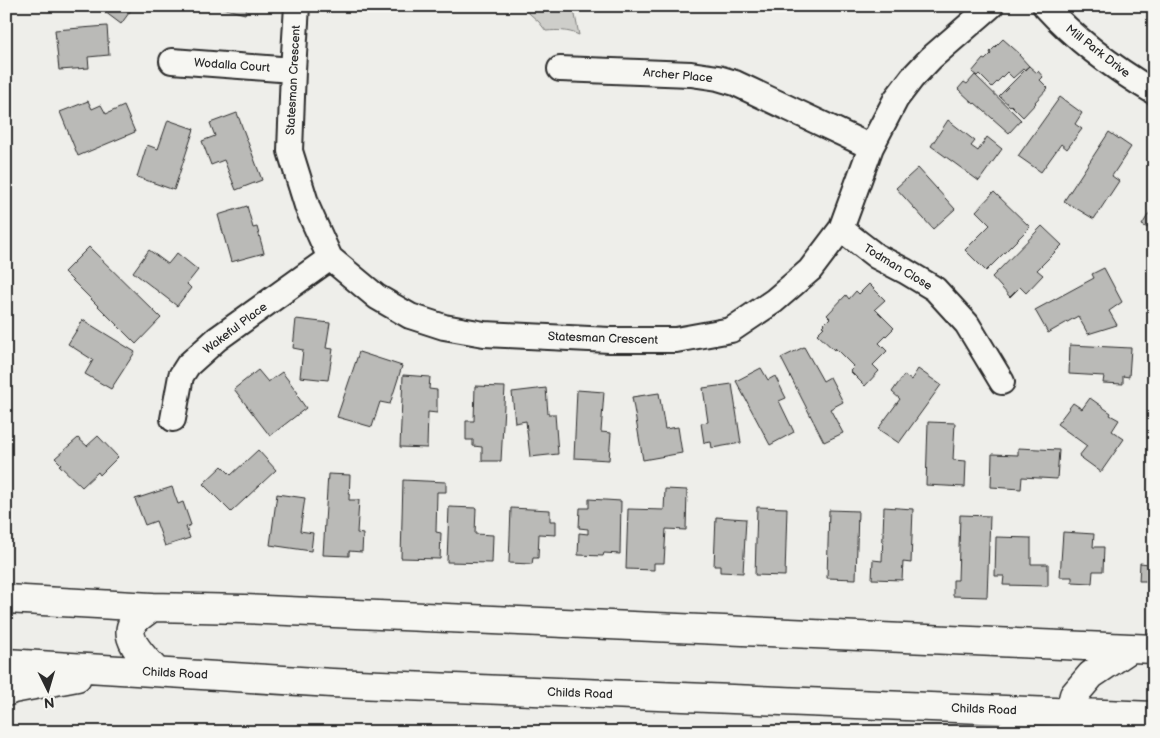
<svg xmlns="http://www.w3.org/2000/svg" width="1160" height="738" viewBox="0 0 1160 738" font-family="'Balsamiq Sans',sans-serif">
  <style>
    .green { fill: #cececa; stroke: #7c7c7a }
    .building { fill: #babab7; stroke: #2b2b2b }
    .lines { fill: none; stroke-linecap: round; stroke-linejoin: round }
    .street-casing { stroke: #2b2b2b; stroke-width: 28 }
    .primary-casing { stroke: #2b2b2b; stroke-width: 31 }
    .street { stroke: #f6f6f2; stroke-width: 24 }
    .primary { stroke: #f6f6f2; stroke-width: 28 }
    .labels { text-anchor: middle; stroke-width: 4; stroke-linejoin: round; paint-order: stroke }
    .street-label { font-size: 12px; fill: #2b2b2b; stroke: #f6f6f2 }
  </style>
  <rect width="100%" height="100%" fill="#eeeeea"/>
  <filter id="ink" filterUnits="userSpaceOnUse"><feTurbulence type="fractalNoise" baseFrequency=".02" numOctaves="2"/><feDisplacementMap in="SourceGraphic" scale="10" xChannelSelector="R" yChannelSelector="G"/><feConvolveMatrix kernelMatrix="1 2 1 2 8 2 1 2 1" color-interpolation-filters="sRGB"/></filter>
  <g filter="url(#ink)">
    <path class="green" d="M521 6H568L575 15 579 35C568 30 558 30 546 31L539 22Z"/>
    <path class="building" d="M97 6H134L121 24Z
      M219 6H248L245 14 218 7Z
      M107 26 109 55 88 57 89 68 59 70 55 30Z
      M1003 39 1020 54 1019 55 1029 66 1024 70 1023 69 1013 78 1007 72 992 87 979 74 977 76 972 72 983 59 985 60 991 54 990 52Z
      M1029 66 1037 73 1038 71 1043 77 1040 80 1048 88 1035 102 1036 103 1023 117 1011 105 1010 106 999 96Z
      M975 75 1021 120 1009 133 975 103 974 104 958 89 964 82 967 84Z
      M1060 97 1082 113 1075 124 1082 129 1067 149 1061 144 1041 172 1018 156Z
      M88 101 92 109 101 105 106 114 124 106 135 132 78 156 60 112Z
      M237 113 262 180 236 190 224 160 211 165 202 141 215 136 210 123Z
      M168 120 194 129 174 190 137 177 147 145 158 149Z
      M948 120 975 141 971 146 978 151 987 137 1002 149 979 181 931 146Z
      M1109 132 1131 147 1112 176 1119 181 1094 219 1064 201Z
      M918 168 955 209 933 229 896 188Z
      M994 192 1030 227 986 271 965 250 990 225 976 211Z
      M1154 205V231L1142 225Z
      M247 206 253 228 257 227 264 253 231 262 218 215Z
      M1042 226 1062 245 1037 270 1043 275 1026 293 1020 287 1010 297 992 277Z
      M89 247 161 318 136 344 64 272Z
      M149 250 168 264 177 253 198 270 187 284 191 288 177 306 133 272Z
      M1104 268 1122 302 1109 311 1117 325 1088 334 1078 316 1048 333 1035 310 1094 278 1092 274Z
      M869 284 885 300 875 309 894 328 879 343 887 351 873 365 879 371 865 386 850 371 854 367 835 348 834 350 817 334 824 327 822 326 830 318 827 315 846 295 849 299 856 291 859 294Z
      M296 319 330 323 326 348 333 349 328 380 300 377 303 350 293 348Z
      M83 320 135 352 111 389 85 374 93 360 68 344Z
      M1070 345 1131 348 1129 377 1123 376V384L1103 383 1104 376 1069 374Z
      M804 347 823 381 830 377 843 402 830 409 843 433 824 442 781 358Z
      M359 352 402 366 390 404 380 402 372 427 337 417Z
      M761 368 768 380 775 376 786 398 779 401 794 432 770 445 736 381Z
      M918 369 941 385 899 443 878 429 900 399 892 392 904 375 911 380Z
      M258 370 268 382 282 372 298 393 296 394 306 408 270 436 234 389Z
      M403 375 430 377 429 389 437 390V413L428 412 427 448 400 447Z
      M732 384 741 443 712 448 711 442 704 443 701 423 708 422 703 388Z
      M475 386 505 387 501 461H482V447L473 446V440H466V421H474Z
      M546 388 548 414H555L558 454 530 457 526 421 515 423 512 392Z
      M577 390 604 392 601 432 611 433 609 460 574 458Z
      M659 393 665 429 678 427 682 453 643 460 632 397Z
      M1090 398 1111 413 1110 415 1119 420 1112 431 1124 439 1101 472 1079 456 1087 446 1057 424 1073 403 1082 409Z
      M928 422 955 423 953 460 966 461 965 487 926 485Z
      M98 436 118 457 100 475 98 472 82 487 59 465 61 464 55 458 78 438 87 446Z
      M1018 448 1059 450 1057 479 1022 477 1021 489 991 487 992 454 1018 455Z
      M258 450 276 470 231 512 203 484 222 466 231 475Z
      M328 474 350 475 349 500H359L357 533 363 534 362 552 349 551V556L323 555Z
      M403 480 446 482V492H437L436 532 441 533 440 559 401 558Z
      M172 487 178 504 183 502 191 525 186 527 190 538 165 546 156 521 145 525 135 499Z
      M665 489 687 490 686 530 666 529 664 563H654V570L626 569 628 509 664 510Z
      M277 494 305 498 300 531 313 533 311 551 270 545Z
      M589 499 621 501 620 554 604 553 603 556 578 555 579 533 588 534V529L579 528 580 508H589Z
      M449 507 476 508 475 534 493 535 492 563 447 562Z
      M757 507 787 508 785 576 755 575Z
      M884 507 913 509 911 563 903 562 902 580 872 579 873 560 882 561Z
      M511 508 550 510V521H556V535L539 534 538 558H533L532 564 509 563Z
      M829 510 858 511 856 579 827 578Z
      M960 515 990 516 987 597 953 596V580H958Z
      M716 517 746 519 743 573 720 572V566H714Z
      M1151 529H1154V589H1148L1149 581H1139L1140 563 1149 564Z
      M1063 532 1094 534 1093 547H1104L1103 571H1093L1092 583 1072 582V577H1060Z
      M996 537 1031 538V564H1048V586L1003 585 1004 576H995Z"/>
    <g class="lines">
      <defs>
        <path id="street" d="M297 6 293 70 290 151 308 209 330 258 377 297 410 316 444 327 484 334 610 340H676L731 330 774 301 810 270 841 229 871 147 896 99 912 78 931 58 991 6
          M1045 6C1075 39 1115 69 1154 92
          M172 61 293 70
          M560 69 691 74 718 78 735 83 871 147
          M841 229 876 256 905 271 935 289 967 324 1002 382
          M173 419 181 376 188 365 217 339 330 258
          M1071 732V713"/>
        <path id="primary" d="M6 599 152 607 244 609 1154 649
          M152 607C146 612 137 617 133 623 123 639 146 660 156 671
          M6 663 332 683 1154 716
          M6 692 13 689 77 677
          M1071 713 1072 703 1074 695 1091 675 1131 648"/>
      </defs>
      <use href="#street" class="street-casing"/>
      <use href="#primary" class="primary-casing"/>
      <use href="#street" class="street"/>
      <use href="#primary" class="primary"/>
    </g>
  </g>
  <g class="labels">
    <g class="street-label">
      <text transform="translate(1098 51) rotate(38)" y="4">Mill Park Drive</text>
      <text transform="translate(232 65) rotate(4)" y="4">Wodalla Court</text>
      <text transform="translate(678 75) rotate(5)" y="4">Archer Place</text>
      <text transform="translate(293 80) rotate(-87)" y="4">Statesman Crescent</text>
      <text transform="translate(898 267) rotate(31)" y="4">Todman Close</text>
      <text transform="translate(235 328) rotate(-37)" y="4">Wakeful Place</text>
      <text transform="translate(603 338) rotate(2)" y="4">Statesman Crescent</text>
      <text transform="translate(175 673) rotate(3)" y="4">Childs Road</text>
      <text transform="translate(580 693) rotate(2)" y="4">Childs Road</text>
      <text transform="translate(984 709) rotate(2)" y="4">Childs Road</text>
    </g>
  </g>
  <rect width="1160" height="738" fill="none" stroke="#f6f6f2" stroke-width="25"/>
  <rect x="12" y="12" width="1135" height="713" fill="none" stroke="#2b2b2b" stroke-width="2" filter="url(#ink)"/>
  <g transform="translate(48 690) rotate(175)" stroke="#f6f6f2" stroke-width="4" paint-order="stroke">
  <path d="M0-4L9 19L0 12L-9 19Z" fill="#2b2b2b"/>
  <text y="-8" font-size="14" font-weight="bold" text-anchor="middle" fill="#2b2b2b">N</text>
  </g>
</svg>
